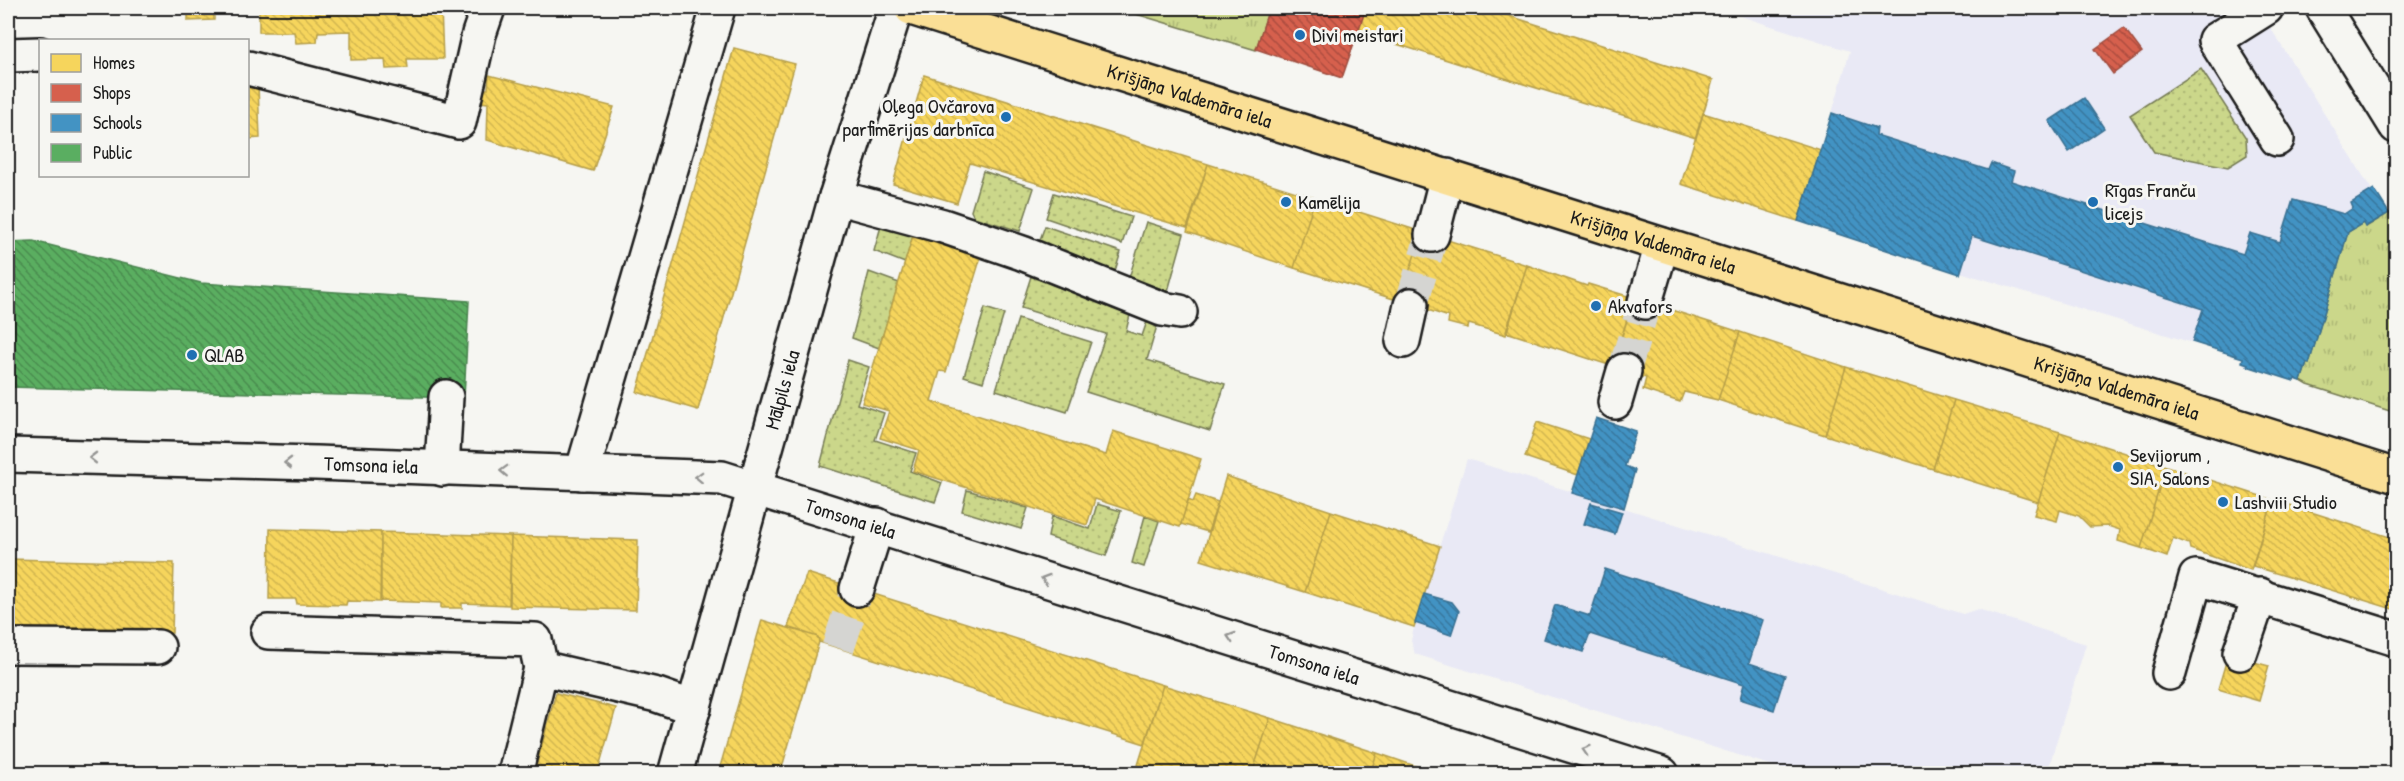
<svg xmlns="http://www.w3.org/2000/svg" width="2404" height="781" viewBox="0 0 2404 781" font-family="'Patrick Hand',sans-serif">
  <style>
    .built { fill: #e9e9f5 }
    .grass { fill: url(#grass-dots); stroke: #747a53; stroke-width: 1.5 }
    .park { fill: url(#park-tufts); stroke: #747a53; stroke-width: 1.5 }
    .homes { fill: url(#homes-back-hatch); stroke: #b59e49; stroke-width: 1.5 }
    .shops { fill: url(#shops-back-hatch); stroke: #9e4c3e; stroke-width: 1.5 }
    .schools { fill: url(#schools-back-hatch); stroke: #376f91; stroke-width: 1.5 }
    .public { fill: url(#public-back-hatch); stroke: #47824c; stroke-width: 1.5 }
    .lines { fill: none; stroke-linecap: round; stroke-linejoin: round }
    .minor-tunnel { stroke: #d5d5d2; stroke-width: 33; stroke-dasharray: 33 16; stroke-linecap: butt }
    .minor-casing { stroke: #1c1c1c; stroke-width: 38 }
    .major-casing { stroke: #1c1c1c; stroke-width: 38 }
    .minor { stroke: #f6f6f2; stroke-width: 33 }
    .major { stroke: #fadf96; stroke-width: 33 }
    .oneway { stroke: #949492 }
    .poi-dot { fill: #1f6fb2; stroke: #f6f6f2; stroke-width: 2 }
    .labels { text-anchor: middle; stroke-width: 6; stroke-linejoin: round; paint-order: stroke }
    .poi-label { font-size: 20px; fill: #1c1c1c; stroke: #f6f6f2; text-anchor: start }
    .street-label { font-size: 20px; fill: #1c1c1c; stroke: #f6f6f2 }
  </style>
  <defs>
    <pattern id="grass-dots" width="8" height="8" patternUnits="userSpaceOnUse" patternTransform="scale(1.5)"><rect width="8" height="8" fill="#cbd78a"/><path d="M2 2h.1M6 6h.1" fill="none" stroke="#aeb876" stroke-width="1.8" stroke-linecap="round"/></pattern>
    <pattern id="park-tufts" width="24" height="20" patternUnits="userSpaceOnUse" patternTransform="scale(1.5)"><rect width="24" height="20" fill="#cbd78a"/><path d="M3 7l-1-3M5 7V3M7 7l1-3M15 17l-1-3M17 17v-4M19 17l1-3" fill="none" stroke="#aeb876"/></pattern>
    <pattern id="homes-back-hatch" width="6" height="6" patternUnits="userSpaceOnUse" patternTransform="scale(1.5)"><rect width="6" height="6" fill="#f6d55c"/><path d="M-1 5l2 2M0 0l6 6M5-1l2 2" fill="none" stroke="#d2b64f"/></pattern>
    <pattern id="shops-back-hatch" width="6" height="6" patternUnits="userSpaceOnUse" patternTransform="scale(1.5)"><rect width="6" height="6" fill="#d6604d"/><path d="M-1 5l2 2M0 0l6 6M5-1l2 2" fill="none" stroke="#ad4e3f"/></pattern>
    <pattern id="schools-back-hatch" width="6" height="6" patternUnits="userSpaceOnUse" patternTransform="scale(1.5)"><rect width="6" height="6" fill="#4393c3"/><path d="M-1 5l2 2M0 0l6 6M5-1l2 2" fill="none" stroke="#37779e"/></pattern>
    <pattern id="public-back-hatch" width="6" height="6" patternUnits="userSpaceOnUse" patternTransform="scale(1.5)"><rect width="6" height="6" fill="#5aae61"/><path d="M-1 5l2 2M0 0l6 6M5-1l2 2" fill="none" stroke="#4a8d4f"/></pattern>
  </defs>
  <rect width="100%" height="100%" fill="#f6f6f2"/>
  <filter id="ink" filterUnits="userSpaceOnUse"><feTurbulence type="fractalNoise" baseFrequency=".0167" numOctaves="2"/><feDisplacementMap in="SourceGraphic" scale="12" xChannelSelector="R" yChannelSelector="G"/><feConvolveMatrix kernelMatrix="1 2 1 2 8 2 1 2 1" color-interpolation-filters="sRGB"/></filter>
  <g filter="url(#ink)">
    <path class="built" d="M1736 8H2258L2372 190 2374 189 2389 213 2348 238 2309 364H2307L2301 381H2294L2247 366 2242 362V358L1826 231 1832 113 1850 51 1734 14Z
      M1467 459 1963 614 1978 609 2086 644 2047 773 1799 774 1415 654 1411 641 1414 627Z"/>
    <path class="grass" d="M2201 69 2246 138 2247 155 2228 167 2154 152 2130 115Z
      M983 171 1034 188 1020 231 974 217 971 211Z
      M1054 193 1131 217 1122 244 1046 218Z
      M883 219 915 229 905 263 874 251Z
      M1146 222 1184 234 1168 291 1129 278Z
      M1045 226 1121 252 1114 274 1038 245Z
      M1033 270 1131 311 1126 331 1142 336 1149 316 1159 319 1147 360 1225 384 1210 431 1086 392 1106 334 1021 308Z
      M869 272 899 283 879 348 852 338Z
      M985 308 1004 314 983 382 964 376Z
      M1018 319 1091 342 1067 412 996 390Z
      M848 360 869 367 857 404 884 413 875 440 916 453 910 471 942 483 935 502 820 466Z
      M967 490 1028 508 1021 529 962 511Z
      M1097 504 1121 511 1106 556 1048 537 1052 516 1090 529Z
      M1145 516 1159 521 1144 567 1132 563Z"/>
    <path class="park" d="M1116 8H1269L1256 50Z
      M2389 213 2396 225V413L2308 385 2301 381 2307 363 2309 364 2348 232 2363 223 2366 227Z"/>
    <path class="homes" d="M188 8H214V20L188 21Z
      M259 8H441L443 59H407L408 68 386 69 385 59 351 60V31L318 32 317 42 296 43 294 32H259Z
      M1366 8H1484L1713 80 1696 138 1358 32Z
      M734 48 795 64 698 410 637 392Z
      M489 75 614 107 593 171 487 140 488 103 480 102 479 89H488Z
      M924 75 1208 164 1187 228 970 163 957 203 893 184Z
      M248 85H258L260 138 248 139Z
      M1703 113 1821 150 1798 221 1681 184Z
      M1208 164 1315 198 1294 268 1187 232Z
      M1315 198 1422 232 1400 301 1294 268Z
      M915 229 983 250 946 372 940 371 931 401 1106 455 1113 431 1201 459 1180 527 1095 499 1087 525 913 471 919 450 880 438 889 411 862 403Z
      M1422 232 1527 265 1506 335 1469 324 1468 328 1448 323 1449 317 1400 301Z
      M1527 265 1587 286 1588 284 1634 298 1612 366 1506 332Z
      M1634 298 1740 332 1718 400 1684 392 1680 402 1643 390 1646 378 1612 368Z
      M1740 332 1846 367 1825 435 1718 400Z
      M1846 367 1954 400 1933 469 1825 435Z
      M1954 400 2060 432 2038 502 1933 469Z
      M1537 422 1589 439 1578 475 1525 457Z
      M2060 432 2166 466 2141 548 2118 541 2120 530 2108 526 2090 527 2079 516 2060 510 2057 521 2034 515Z
      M2166 466 2273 500 2251 570 2190 549 2189 544 2173 538 2167 557 2141 548Z
      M1226 476 1331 511 1305 592 1201 560Z
      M1196 495 1218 502 1208 532 1181 524 1188 500 1193 502Z
      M2273 500 2396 539V610L2253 566Z
      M1331 511 1440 546 1414 627 1305 592Z
      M270 529 381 532 380 602 347 601 346 605 297 604 296 599H269Z
      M381 532 511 536 509 605 462 603V608H441V603L381 601Z
      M511 536 638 540 636 610 510 607Z
      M8 559 174 563 172 633 8 630Z
      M807 573 1163 685 1145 744 819 642 818 637 788 627Z
      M762 620 818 637 819 642 780 774H718Z
      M2228 655 2269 666 2259 701 2218 689Z
      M1163 685 1270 718 1252 774H1211L1203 771 1202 774H1173L1138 765Z
      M556 693 616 708 597 774H534Z
      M1270 718 1377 753 1370 774H1252Z
      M1377 753 1439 774H1370Z
      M2396 754V774H2390Z"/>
    <path class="shops" d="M1269 8H1351L1365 11 1342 78 1256 49Z
      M2124 28 2142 52 2113 74 2095 49Z"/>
    <path class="schools" d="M2084 98 2104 128 2069 152 2049 121Z
      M1832 113 1877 128 1876 135 1988 170 1991 163 2014 171 2011 181 2243 254 2250 233 2280 242 2293 200 2344 214 2353 208 2351 203 2374 189 2389 213 2365 227 2363 223 2348 232 2309 364 2307 363 2301 381 2295 379 2294 381 2247 366 2248 364 2242 362 2243 358 2192 342 2203 309 1972 236 1960 274 1798 221Z
      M1596 418 1636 431 1625 466 1635 470 1624 508 1572 493Z
      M1591 503 1622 512 1615 534 1584 524Z
      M1605 569 1763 620 1749 663 1785 675 1774 710 1740 699 1744 684 1590 634 1583 652 1544 639 1555 605 1590 616Z
      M1424 594 1452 602 1459 611 1451 635 1415 623Z"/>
    <path class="public" d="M33 241 201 283 469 301 464 398 8 387V242Z"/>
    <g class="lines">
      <path class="minor-tunnel" d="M1411 305 1432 235
        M1624 371 1645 302
        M838 648 857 589"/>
      <defs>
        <g id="minor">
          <path d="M2266 8 2215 40 2277 139"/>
          <path d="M2323 8 2396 126"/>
          <path d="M8 55 40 54"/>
          <path d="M248 68 459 122 479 34 488 8"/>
          <path d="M836 197 943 226 1022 253 1162 309 1180 312"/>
          <path d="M1432 235 1447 176"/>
          <path d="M1645 302 1662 245"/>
          <path d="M1403 341 1411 305"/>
          <path d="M1615 402 1624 371"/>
          <path id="s1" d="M8 455 316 463 722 478 1662 774"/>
          <path d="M442 469 446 397"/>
          <path d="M582 473 718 8"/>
          <path d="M857 589 877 525"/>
          <path d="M268 632 535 640 541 668 657 695 694 708"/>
          <path d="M8 646 158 647"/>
          <path d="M2240 653 2260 595"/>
          <path d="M2169 673 2196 577 2396 639"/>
          <path d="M515 774 541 668"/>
          <path id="s2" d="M675 774 836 197 896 8"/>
        </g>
        <g id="major">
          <path id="s3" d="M911 8 2396 476"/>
        </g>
      </defs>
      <use href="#minor" class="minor-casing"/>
      <use href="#major" class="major-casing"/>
      <use href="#minor" class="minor"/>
      <use href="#major" class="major"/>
    </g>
    <defs><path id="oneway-chevron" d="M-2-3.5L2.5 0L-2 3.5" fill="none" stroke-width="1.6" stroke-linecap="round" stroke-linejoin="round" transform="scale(1.5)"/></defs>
    <g class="oneway">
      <use href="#oneway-chevron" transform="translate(93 458) rotate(-179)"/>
      <use href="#oneway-chevron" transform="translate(288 463) rotate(-179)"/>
      <use href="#oneway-chevron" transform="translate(504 471) rotate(-178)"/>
      <use href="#oneway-chevron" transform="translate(699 477) rotate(-178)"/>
      <use href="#oneway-chevron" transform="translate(1045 579) rotate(-162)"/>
      <use href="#oneway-chevron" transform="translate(1231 637) rotate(-162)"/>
      <use href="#oneway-chevron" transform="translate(1586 750) rotate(-162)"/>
    </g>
  </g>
  <g class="poi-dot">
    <circle cx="1300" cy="35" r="6"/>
    <circle cx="1006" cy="117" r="6"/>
    <circle cx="1286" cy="202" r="6"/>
    <circle cx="2093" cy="202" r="6"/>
    <circle cx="1596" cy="306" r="6"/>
    <circle cx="192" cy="355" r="6"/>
    <circle cx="2118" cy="467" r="6"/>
    <circle cx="2223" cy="502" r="6"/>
  </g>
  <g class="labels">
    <g class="poi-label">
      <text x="1312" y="42">Divi meistari</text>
      <text x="994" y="113" text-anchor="end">Oļega Ovčarova<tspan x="994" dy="23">parfimērijas darbnīca</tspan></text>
      <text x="2105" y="197">Rīgas Franču<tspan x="2105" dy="23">licejs</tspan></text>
      <text x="1298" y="209">Kamēlija</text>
      <text x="1608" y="313">Akvafors</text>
      <text x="204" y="362">QLAB</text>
      <text x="2130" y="462">Sevijorum ,<tspan x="2130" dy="23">SIA, Salons</tspan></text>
      <text x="2235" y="509">Lashviii Studio</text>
    </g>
    <g class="street-label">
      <text dy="7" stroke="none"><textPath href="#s3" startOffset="292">Krišjāņa Valdemāra iela</textPath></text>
      <text dy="7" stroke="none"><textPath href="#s3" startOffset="778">Krišjāņa Valdemāra iela</textPath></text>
      <text dy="7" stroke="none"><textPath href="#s3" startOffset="1264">Krišjāņa Valdemāra iela</textPath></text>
      <text dy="7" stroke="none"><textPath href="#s2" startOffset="399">Mālpils iela</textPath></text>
      <text dy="7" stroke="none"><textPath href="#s1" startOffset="363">Tomsona iela</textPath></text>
      <text dy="7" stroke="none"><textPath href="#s1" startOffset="849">Tomsona iela</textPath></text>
      <text dy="7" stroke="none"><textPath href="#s1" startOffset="1335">Tomsona iela</textPath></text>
    </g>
  </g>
  <rect width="2404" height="781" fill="none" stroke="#f6f6f2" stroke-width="30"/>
  <rect x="15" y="15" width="2374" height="751" fill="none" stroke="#1c1c1c" stroke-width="2" filter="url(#ink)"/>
  <rect x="39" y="39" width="210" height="138" fill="#f6f6f2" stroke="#9f9f9c" stroke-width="1.5"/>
  <rect x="51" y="54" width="30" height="18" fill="#f6d55c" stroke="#9f9f9c" stroke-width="1.5"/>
  <text x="93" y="69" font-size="18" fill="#1c1c1c">Homes</text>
  <rect x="51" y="84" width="30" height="18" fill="#d6604d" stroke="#9f9f9c" stroke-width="1.5"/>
  <text x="93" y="99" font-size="18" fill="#1c1c1c">Shops</text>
  <rect x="51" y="114" width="30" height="18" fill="#4393c3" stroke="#9f9f9c" stroke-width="1.5"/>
  <text x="93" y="129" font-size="18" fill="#1c1c1c">Schools</text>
  <rect x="51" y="144" width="30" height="18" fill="#5aae61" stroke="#9f9f9c" stroke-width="1.5"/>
  <text x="93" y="159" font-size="18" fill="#1c1c1c">Public</text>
</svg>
